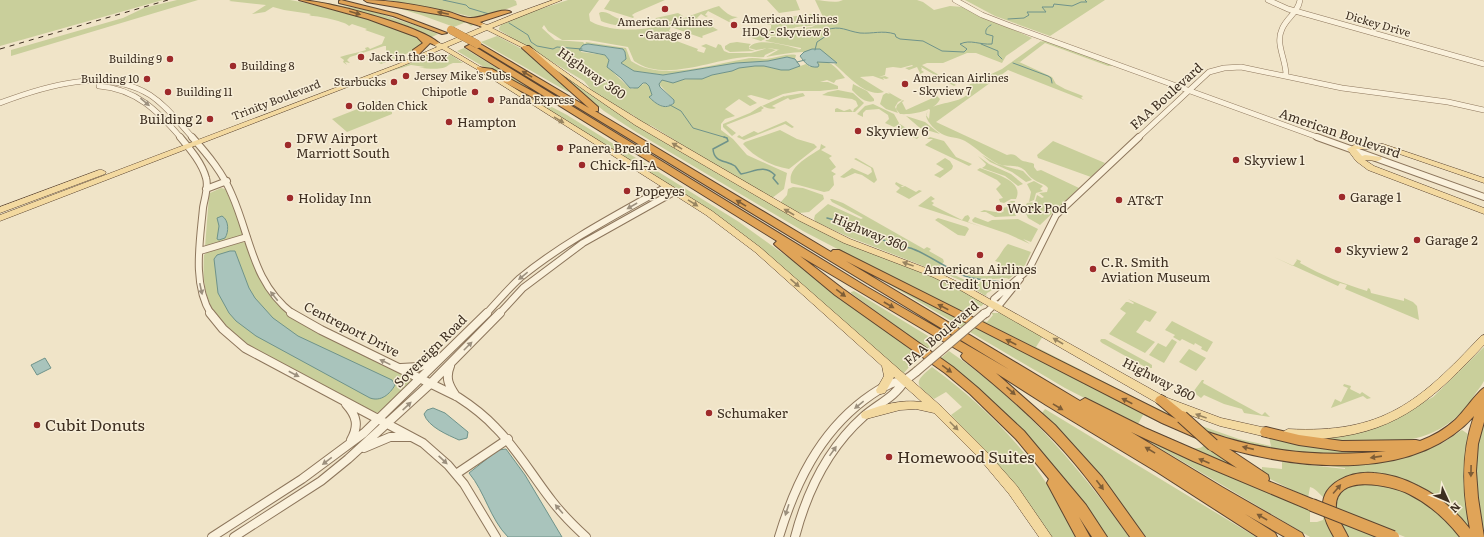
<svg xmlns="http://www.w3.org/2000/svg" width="1484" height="537" viewBox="0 0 1484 537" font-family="Literata,serif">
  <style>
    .green { fill: #c9cf9b }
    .water { fill: #a9c4bc; stroke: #6f938a }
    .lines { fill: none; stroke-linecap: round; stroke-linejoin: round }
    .stream-far1 { stroke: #6f938a; stroke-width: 1 }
    .stream { stroke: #6f938a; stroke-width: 1.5 }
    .minor-far2-casing { stroke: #8d765c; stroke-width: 6 }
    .minor-far1-casing { stroke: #8d765c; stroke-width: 8 }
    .minor-casing { stroke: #8d765c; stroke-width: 10 }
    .major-casing { stroke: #5b4430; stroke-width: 1 }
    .highway-casing { stroke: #5b4430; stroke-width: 2 }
    .minor-far2 { stroke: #faf1dc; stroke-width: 5 }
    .minor-far1 { stroke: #faf1dc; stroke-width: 6 }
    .minor { stroke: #faf1dc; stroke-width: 8 }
    .major { fill: #f3d9a0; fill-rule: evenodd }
    .highway { fill: #e0a458; fill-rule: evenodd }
    .rail { stroke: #3d2e20; stroke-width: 1; stroke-dasharray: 5 5; stroke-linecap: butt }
    .minor-bridge-casing { stroke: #8d765c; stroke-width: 10; stroke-linecap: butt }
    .highway-bridge-far1-casing { stroke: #5b4430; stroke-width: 8; stroke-linecap: butt }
    .highway-bridge-casing { stroke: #5b4430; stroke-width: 14; stroke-linecap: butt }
    .minor-bridge { stroke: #faf1dc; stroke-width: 8 }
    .highway-bridge-far1 { stroke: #e0a458; stroke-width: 8 }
    .highway-bridge { stroke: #e0a458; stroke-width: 12 }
    .oneway { fill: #7e5d36 }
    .oneway2 { fill: #9c907e }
    .oneway3 { fill: #988460 }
    .poi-dot { fill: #9e2a2b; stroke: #f7eed8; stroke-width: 1.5 }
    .labels { text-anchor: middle; stroke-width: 3; stroke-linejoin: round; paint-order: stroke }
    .far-poi-label { font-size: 11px; fill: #3d2e20; stroke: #f7eed8; text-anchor: start }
    .far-street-label { font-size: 11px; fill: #3d2e20; stroke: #f7eed8 }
    .street-label { font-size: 13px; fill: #3d2e20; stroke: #f7eed8 }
    .poi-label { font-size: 13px; fill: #3d2e20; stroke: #f7eed8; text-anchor: start }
    .near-poi-label { font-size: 16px; fill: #3d2e20; stroke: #f7eed8; text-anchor: start }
  </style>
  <rect width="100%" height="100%" fill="#f0e4c8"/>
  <path class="green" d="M0 0H163L0 46Z
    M177 0H198L11 56V50L123 18 144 8Z
    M231 0H290L301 2 361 16 419 37 423 42 420 47 411 46 419 47 404 55 393 57 403 56 381 64 374 60 381 59 386 53V46H384L350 57 347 60 350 63 345 62 347 65 343 62 344 60 340 57C349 54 357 53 366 50L365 48 368 47 370 49 382 44 385 37 365 30 367 29 352 24 349 26C347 22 319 16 312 16L309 15 311 14 284 10 273 7 265 12 252 14 266 5 229 1Z
    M387 0H514L516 1 517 5 480 19 452 12Z
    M568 0H599L589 14 590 21C596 25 603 26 610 28 653 35 682 17 719 6 725 12 730 17 738 17L729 20 731 21 729 22 708 11 705 15 708 16 706 17 701 14 697 18 718 30 702 36 703 37 702 38 671 27 669 31 673 33 665 32 663 36 698 49 697 51 704 53 706 48 701 46 706 44 716 48 718 44 721 45 724 51 729 53H751L768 48 776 50 765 55 764 57C758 58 752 56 746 57 712 59 665 83 634 61L628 47 588 40H562L548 31 544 25 542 28 555 40 583 42 585 44 586 42 626 48 631 61C662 82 711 64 745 59 752 57 759 59 766 59 775 58 788 53 796 55L795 59 787 57 768 61 718 66 663 75 633 71 621 63 626 58V54L623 49 589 44 584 45 581 52 605 55 609 60 607 67C614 72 627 87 632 89L646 83C650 86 653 93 651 99 658 105 666 111 674 103V100L659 84 662 80 702 79 712 75 732 71 739 68 755 66H764L781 70H789L806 64 810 67C825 54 835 66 845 78L836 80 834 83 827 80 820 82H828L838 86V89L820 91H799L783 94 769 100 751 95 747 96 757 103 750 106 739 99 725 109 735 116 725 119 721 124V130L733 139 747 155 787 173 784 189 772 198 724 171 652 126 642 123 633 115 626 113 594 93 584 81 499 30V28L501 25 525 14Z
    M610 0H665L635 13 632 15 634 17 633 18 604 9Z
    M767 0H796L800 10 779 13Z
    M815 0C824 0 835 4 843 0H917L923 2 934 10 950 6 963 7 1032 38 1006 56 1002 63 976 53H967L943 63H927L922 65 956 85 954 86 921 67 922 69 921 70 924 72 918 75 920 73 917 67 909 70 905 68 913 66 912 65 901 68 893 67 886 68 885 75 879 77 885 76 889 78 886 79 883 78 884 80 873 76 860 77 884 92C865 98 847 74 834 64L837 63C815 46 791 53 766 57L778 50H793H780L769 48 756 50 749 48C756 36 788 46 799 49L796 50 801 49V48L765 41 771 37 788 36 793 29 812 27 817 24V20L823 17Z
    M965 0H1105L1050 36 995 16Z
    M315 1 372 11 420 27 438 34 430 38 344 8Z
    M388 5 430 11 475 24 471 26 466 22 454 27 421 15Z
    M601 12C607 12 608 13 613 16 623 22 642 26 654 22L656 18 678 13 683 16C665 27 620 30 601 21L599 13Z
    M809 14H814L815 18H814L816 24 815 25C804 28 793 23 788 35L770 36 761 41 745 36 747 33 740 28H744L751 31 750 34C758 35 766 35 771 28V25H768L765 22 766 21 770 24 774 21 772 19H777L782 24 787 21 784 18 803 15 805 18 810 16Z
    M497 36 522 49 570 91 568 92 481 42Z
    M1041 41 1042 42 1038 45 1043 41H1046L1109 64 1112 66H1108L1045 43 1020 62 1017 61 1052 77 1056 84 1065 89 1083 96 1081 98 1084 100 1008 70 936 122 1007 155C1014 153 1016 156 1021 160 1024 162 1031 162 1034 164V167L1037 171 1041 170 1079 188 1040 225 1028 218 1024 209 1027 203 1035 202 1037 195 1042 198 1044 197 1039 193 1047 192 1048 188C1044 183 1038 183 1033 179 1027 175 1026 169 1019 167 1012 165 1005 167 998 164 986 158 977 148 965 141 958 137 949 138 942 134 936 131 927 122 926 116L928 110 926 115 929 119 930 110 929 109C941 101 960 104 970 92L969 86 970 84 1002 69Z
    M737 42 751 44 749 46V49L755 51 730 52 725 49V46L730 43Z
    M464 48 531 89 529 90 484 67 457 51Z
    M438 53 451 55 463 63H453L446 66 449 65C442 71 428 68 419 68L425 67 411 65 388 72 418 60V62L422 59 432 55 434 59 433 62 435 58 433 54Z
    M552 68 790 215 931 275 957 287 985 303 968 317 803 231 636 132 604 111Z
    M853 84 867 91 874 99V101C865 104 858 96 852 90Z
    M512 87H514L567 115 739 222 853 304 920 357 908 365 909 367 904 373 901 372 739 231Z
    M838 90 853 93 864 103 855 112H835V109L837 108 844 111 850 109 853 112 854 109 858 106 856 101 852 99 822 95 828 92Z
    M888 92 902 100 898 102 895 107 898 113 886 109 880 104 883 95 886 93 890 94Z
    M803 93 805 96 790 100 788 98 772 106 776 108C770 110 768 108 762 106L784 96 786 97 785 96Z
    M937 96 940 99C935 111 912 115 900 114L896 109 897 105 903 100 904 101 902 102 906 110Z
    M378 101 392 112V114L347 132 332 119Z
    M873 104 894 114 899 123 898 125 900 124 912 132V135L919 137 917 139 896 129 892 132 898 125 894 127 885 123 889 119 888 115 879 109 866 110 863 113V117L857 114 865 106Z
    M761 106 764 108 761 110 762 111 726 125 736 133 732 136 723 127V124L750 113Z
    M906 116 925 122 940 134 920 128Z
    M786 121 794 127 792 128 785 124 744 140 737 137 739 135 742 137 754 131 758 133Z
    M780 130 797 139 814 144 817 147 789 169C771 166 754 157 743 144L745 142Z
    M930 137 944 141 956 157 972 164 969 166 925 145 933 139H927Z
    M1053 141 1105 163 1091 177 1038 158 1037 155Z
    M821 144 826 147 821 150 832 156 829 158 836 167 831 171 836 174 833 176 834 185 829 191 824 192 791 183C787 167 810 156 820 149Z
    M982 155 997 164 1023 171 1032 180 1026 182 1012 172 990 162Z
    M978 156 989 164 1011 174 1023 184 1018 186 1005 176 982 168 985 166 986 164Z
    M856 158 873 168 877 180 874 183 862 175 855 173 844 178 840 177 852 168 868 175 872 172 871 168 854 159Z
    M945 158 950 161 953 166 952 169 940 178 934 175 944 169 936 164Z
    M980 168C992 173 1025 180 1016 199H1011L1004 203 1000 202 999 199 1003 198 996 189 1001 184 997 180 977 170Z
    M1034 181 1043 186 1040 189 1043 191 1036 193 1034 200 1029 202 1031 192 1027 184Z
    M896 182 904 186H901L902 187 905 186 916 192 919 190 922 191 909 199 896 192 900 188 895 184Z
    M793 187 803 188 823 195 824 199 809 212 799 213 780 203 787 195 788 189Z
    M221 188 225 189 236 212 243 235 242 237 205 247 209 196 210 193Z
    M931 196 935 199 931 201 934 203 932 205 962 220 965 216 968 215 970 218 968 222 982 227 918 206Z
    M832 199 843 203 924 249 927 247 931 249 929 251 943 259 944 262 936 269H931L849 237 816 222 814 219 815 215 828 204 861 219 863 218 832 202 830 199Z
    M1011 201H1015L1013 210 1016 216 995 217 986 212H980L984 210 1001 213 1004 211 1002 208 1007 207 1006 204Z
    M975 217 988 222 992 220 1018 219 1038 229 1031 242 1023 239 1030 244 1008 234 973 222 972 220Z
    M938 218 967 227 969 229 965 236 958 235 935 220Z
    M243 242 246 243C259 280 263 294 295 319L412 378 411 380 413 381 380 413 373 412C350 399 326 387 303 374 270 357 229 341 211 306 203 289 203 273 204 255L207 252Z
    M1008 244 1031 252 1025 265 1009 279 1006 278C981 280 975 280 952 269L954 265 976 276H992L994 270 1002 272 1004 269 1000 267 1001 263 995 261C1000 256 1004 247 1008 244Z
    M1274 257 1293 266 1297 260 1296 259 1301 261 1300 263C1321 275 1344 284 1367 291L1368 288 1370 289 1371 293 1404 301V298L1413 302 1417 306 1419 320 1345 289 1347 285 1340 283 1338 286Z
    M944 270 965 280 1003 284 987 293 986 295 988 296 984 295 962 281 948 275Z
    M871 272 1113 397 1197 435 1203 440 1143 415 1138 424 1192 448C1199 449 1202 448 1206 443L1232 464V466L1137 425 1065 388 870 273Z
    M854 291 938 342 929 350 851 293V292Z
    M1128 299 1157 312 1150 322 1145 320 1136 332 1155 342 1145 353 1109 334 1126 313 1120 309 1126 302H1128L1133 304 1134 303Z
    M991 313H1001L1043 336 1036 347 1146 403 1180 419 1184 423 1161 413 982 322 984 321 987 322 993 315Z
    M1172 321 1213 342 1207 352 1201 349 1202 347 1195 343 1194 345 1182 339 1180 341 1173 337 1175 335 1165 330Z
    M1101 339H1105L1149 363 1152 365V368H1147L1102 343 1100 341Z
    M1172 339 1177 342 1164 363 1149 355 1158 343 1166 347Z
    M1484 347C1484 355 1484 374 1484 381 1481 387 1475 393 1472 399 1437 451 1375 445 1321 439L1350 435 1378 427 1433 397Z
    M1189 349 1206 358 1196 371 1179 362Z
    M949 351C1022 401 1078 465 1129 537H1106C1077 497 1049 457 1014 423 991 400 964 380 940 359Z
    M932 367C992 411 1046 467 1075 537H1051L1009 478 951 415 962 407 946 392 934 399C915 384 913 383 932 367Z
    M1202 380H1204L1203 383 1262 415 1265 412 1270 417 1244 413 1242 409 1224 404 1204 395 1201 398 1193 392Z
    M1344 384 1351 386 1350 389 1360 394 1362 392 1371 398 1367 399 1363 396 1331 408 1335 399 1341 402 1348 388 1343 386Z
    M1045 409 1256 537H1146L1094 467 1042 413Z
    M1484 413V537H1481L1475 497V452Z
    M1193 423 1239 439 1271 446 1269 437 1363 449 1365 453C1330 455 1294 454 1259 446 1238 441 1218 434 1197 428Z
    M1462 430 1468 434 1467 448 1472 536 1434 499 1356 475 1327 499C1320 497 1318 489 1310 487L1308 498 1262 475V467L1282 469V462L1345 469V468L1280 460 1220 446 1291 460 1424 450 1441 444Z
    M1131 431 1310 509V522H1317L1323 520 1324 515 1337 537H1310Z
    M1354 484H1389L1431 504 1464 537H1405L1335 508 1340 492Z
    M1337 520 1379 537H1346Z"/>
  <path class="water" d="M588 44 623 49 625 52 626 59 621 63 634 71 663 75 736 63 768 61 787 57 795 59 800 66 789 70H781L764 66H755L739 68 732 71 712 75 702 79H685L673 83 662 80 659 84 660 87 674 100V103C665 111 656 104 649 97L652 95 649 86 646 83H643L638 88H630L621 78 607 67 609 60 605 55 579 50 583 45Z
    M812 49H820L837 63 817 62 819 65 818 67C809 68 805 63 800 56L804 52Z
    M222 216C229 220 229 232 225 238L219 240 217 239 219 226 217 218Z
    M230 251H235L249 288 255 298 273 318 298 336 392 380 395 385C390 394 381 402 370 398L256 336 236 321 229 313 218 293 214 259 217 255Z
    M45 358 51 368 37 375 31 365Z
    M433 408 445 413 468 432 467 438 459 440C448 435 428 427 424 414L427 410Z
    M506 449 525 475 562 537H508C490 519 485 492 469 473L498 450Z"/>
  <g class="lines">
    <path class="stream-far1" d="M443 0 466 5 469 8 489 14
      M1008 19 1024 18 1029 15 1027 12H1046L1042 7H1053L1054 4 1072 6 1081 2H1087L1085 0
      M509 23 528 35 531 42 537 46 553 49 557 47 582 49
      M981 44 998 51V55L1002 59
      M815 50 817 42 826 36V30C841 25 846 31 860 33 873 34 882 30 895 34L896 37 900 39 923 41 942 51 964 52 967 49 960 44C971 39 979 45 992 44L993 36 986 34C985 30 987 27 991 25
      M797 62 805 60
      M1013 63 1048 76 1051 78 1052 83
      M670 105 681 111 693 128 727 138"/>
    <path class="stream" d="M724 137 727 138 728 141 713 149C714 163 726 160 735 166 737 168 739 172 741 174 754 172 764 164 775 175L773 178 778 184
      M827 218C849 223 870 232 889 243 896 247 906 246 913 249 931 256 947 269 965 276 978 281 991 279 1004 283"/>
    <defs>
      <path id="minor-far2" d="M955 0 982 15 1008 25 1320 138
        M1268 0 1288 9 1484 64
        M1286 75C1286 59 1275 44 1282 29 1287 17 1298 13 1300 0
        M99 86C136 89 158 111 181 138
        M0 103C45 86 105 67 150 95 167 106 179 123 193 138
        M1138 138 1209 72 1224 68 1241 67 1342 88 1448 102 1484 110"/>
      <path id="minor-far1" d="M180 137C190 149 202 163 206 178 209 187 204 200 203 208 200 241 192 284 211 314
        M192 137C208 155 223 173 232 195 251 238 252 282 293 314
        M1317 137 1484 197
        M206 189 227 181
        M200 251 247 237
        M994 305V299L1029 269 1056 215 1139 137
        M486 314C497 302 508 289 520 278 564 242 616 215 666 187
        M499 314 523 288 583 243 674 192
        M985 314 994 305 1000 304 1020 279"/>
      <path id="minor" d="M210 313 223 329 245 348 423 443 448 465 464 484 496 537
        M291 313 321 330 458 397C472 406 485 416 496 428 518 450 533 477 552 501 562 514 574 526 586 537
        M984 314 986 313
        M450 366C445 378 449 386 456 396
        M401 368 419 367 436 359
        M346 404C357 416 359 426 351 440
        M364 448 390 437H410
        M456 474 508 439
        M212 537 302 479 364 433 487 313
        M234 537 321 481 348 459 430 384 500 313
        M779 537C795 484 819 434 864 400 872 394 881 388 890 384 894 382 898 382 902 381 908 379 912 375 917 371
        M795 537C807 491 828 448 864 416 878 404 895 397 905 380"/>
      <path id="major" d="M553 0H562L492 28 533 49 591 90 641 121 804 216 850 239 939 273 968 287 1165 397 1221 418 1275 430 1276 433 1275 436 1271 438 1220 426 1157 403 962 291 933 277 844 243 798 220 635 125 587 92 529 51 487 30 447 47 482 68 712 211 761 248 942 407 986 451 1017 486 1052 537H1039L1009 494 978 457 934 413 916 409 900 410 866 419 862 418 861 415 862 412C882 405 900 399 922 402L894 377 885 393 881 394 877 393 876 390 884 376 882 366 755 252 706 215 478 70 442 49 402 66 0 221V215L398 64 437 47 433 44V42H437L442 44 482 27 478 25V23H482L487 25 514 14Z
        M1383 144 1484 178V183L1385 149H1356L1362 156 1365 155 1381 157 1382 159 1378 161 1365 160 1374 166 1484 208V214L1368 170 1356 161 1347 149 1354 145Z
        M99 170H102L106 172 105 174 0 213V207Z
        M1484 335V345C1437 395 1401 431 1329 438 1316 440 1298 442 1284 437L1283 434 1284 431 1288 429C1383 434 1419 402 1481 336Z"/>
      <path id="highway" d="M299 0C324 0 421 26 439 43L435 45 430 43 419 54H413V50L423 43 417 37 368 19Z
        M341 0 397 14 447 33 442 34 393 16 339 3V1Z
        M364 0C392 0 422 6 449 12 456 14 463 18 470 18 481 19 504 6 511 12L480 22 483 24 480 26 448 16 367 2Z
        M477 42 589 108 522 48 523 46H529L598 107V111H595L831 252 833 250H839L1176 419 1157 403 1155 400 1157 397 1161 395 1165 397 1186 414 1188 417 1186 420 1182 422C1246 450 1317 459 1386 451H1389H1342L1299 445 1266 437 1262 436 1260 432 1262 428 1266 427 1299 435 1342 441 1416 440 1420 441C1433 436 1444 430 1455 420 1462 414 1478 391 1484 388V422L1478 444 1476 471 1478 498 1484 537H1460C1446 519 1429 504 1409 494 1391 485 1333 472 1336 509 1337 519 1344 528 1348 537H1334C1329 528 1324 519 1323 508 1321 482 1352 471 1374 473 1389 474 1405 479 1418 486 1439 496 1456 511 1470 529 1462 490 1461 453 1474 416 1416 481 1304 470 1229 449L1268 475 1269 479 1268 481 1317 501 1319 505 1317 509 1312 511 1193 461 1131 432 1222 487 1302 533 1304 537H1285L1245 514 1275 533 1277 537H1258L1157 472 1046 405 996 373 1055 425 1102 477 1145 537H1130C1104 501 1078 463 1046 432 1020 406 992 382 963 359L961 356 963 353 800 256 843 289 953 367 978 388 1024 431 1086 505 1107 537H1092L1079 517 1090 537H1076L1047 483 1049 479 1016 439 970 394 945 373 835 295 776 246 774 244 777 241 465 47 469 45H472L867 287 1010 370 475 45V43ZM846 261 1162 423 1208 443 1207 445 1209 449 1237 468 1145 428 1085 398 1080 401Z
        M477 67 492 69 543 97 542 99H536L487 73 477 71Z"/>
    </defs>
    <use href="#minor-far2" class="minor-far2-casing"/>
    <use href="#minor-far1" class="minor-far1-casing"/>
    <use href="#minor" class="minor-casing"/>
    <use href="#major" class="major-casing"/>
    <use href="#highway" class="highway-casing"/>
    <use href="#minor-far2" class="minor-far2"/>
    <use href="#minor-far1" class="minor-far1"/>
    <use href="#minor" class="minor"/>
    <use href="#major" class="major"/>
    <use href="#highway" class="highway"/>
    <path class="rail" d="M0 49 168 0"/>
    <defs>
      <path id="minor-bridge" d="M917 371 984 314"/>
      <path id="highway-bridge-far1" d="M451 30 477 44"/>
      <path id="highway-bridge" d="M1182 417 1213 445
        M1312 505 1393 537"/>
    </defs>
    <use href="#minor-bridge" class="minor-bridge-casing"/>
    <use href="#highway-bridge-far1" class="highway-bridge-far1-casing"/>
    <use href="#highway-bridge" class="highway-bridge-casing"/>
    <use href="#minor-bridge" class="minor-bridge"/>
    <use href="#highway-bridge-far1" class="highway-bridge-far1"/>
    <use href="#highway-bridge" class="highway-bridge"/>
  </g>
  <defs><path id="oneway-solid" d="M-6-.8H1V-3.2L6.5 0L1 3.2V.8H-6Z"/></defs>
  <g class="oneway">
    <use href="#oneway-solid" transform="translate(355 13) rotate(16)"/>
    <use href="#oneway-solid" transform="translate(443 13) rotate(-168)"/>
    <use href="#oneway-solid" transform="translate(527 74) rotate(-149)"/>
    <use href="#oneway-solid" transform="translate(741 203) rotate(-149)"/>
    <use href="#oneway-solid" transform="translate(841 293) rotate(37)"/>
    <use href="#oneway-solid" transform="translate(889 305) rotate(30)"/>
    <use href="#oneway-solid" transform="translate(943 307) rotate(-153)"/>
    <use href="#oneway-solid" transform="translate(1011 342) rotate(-153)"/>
    <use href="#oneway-solid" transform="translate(947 369) rotate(36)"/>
    <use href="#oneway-solid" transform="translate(1011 391) rotate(41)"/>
    <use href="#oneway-solid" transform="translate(1127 401) rotate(-153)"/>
    <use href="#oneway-solid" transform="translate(1058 407) rotate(31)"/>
    <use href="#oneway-solid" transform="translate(1248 448) rotate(-167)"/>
    <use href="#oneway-solid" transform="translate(1150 450) rotate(-149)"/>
    <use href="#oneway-solid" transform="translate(1376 457) rotate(172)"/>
    <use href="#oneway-solid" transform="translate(1204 461) rotate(-157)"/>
    <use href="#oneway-solid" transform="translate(1471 471) rotate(91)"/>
    <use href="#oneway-solid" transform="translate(1100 485) rotate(53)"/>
    <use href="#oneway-solid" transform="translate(1337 489) rotate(-49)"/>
    <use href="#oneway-solid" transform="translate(1262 517) rotate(-150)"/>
  </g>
  <g class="oneway2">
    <use href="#oneway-solid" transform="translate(145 102) rotate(40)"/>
    <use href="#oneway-solid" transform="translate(632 206) rotate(150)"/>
    <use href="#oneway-solid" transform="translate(523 276) rotate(141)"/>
    <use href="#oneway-solid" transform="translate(201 289) rotate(78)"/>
    <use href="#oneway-solid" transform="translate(274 296) rotate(-128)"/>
    <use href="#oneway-solid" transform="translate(468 346) rotate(-45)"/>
    <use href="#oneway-solid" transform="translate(385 362) rotate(-154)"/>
    <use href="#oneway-solid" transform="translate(294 374) rotate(28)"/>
    <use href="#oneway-solid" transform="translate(859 405) rotate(141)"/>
    <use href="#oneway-solid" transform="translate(407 406) rotate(-43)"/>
    <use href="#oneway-solid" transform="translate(833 451) rotate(-55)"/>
    <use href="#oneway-solid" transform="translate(443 460) rotate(43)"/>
    <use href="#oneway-solid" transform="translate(327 461) rotate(143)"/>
    <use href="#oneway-solid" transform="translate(559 509) rotate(-131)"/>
    <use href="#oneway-solid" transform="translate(787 510) rotate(108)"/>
  </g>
  <g class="oneway3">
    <use href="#oneway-solid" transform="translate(559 120) rotate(31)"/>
    <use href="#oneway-solid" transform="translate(677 146) rotate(-149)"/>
    <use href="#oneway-solid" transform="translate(693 203) rotate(32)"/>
    <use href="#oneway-solid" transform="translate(789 212) rotate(-150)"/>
    <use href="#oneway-solid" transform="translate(908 264) rotate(-160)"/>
    <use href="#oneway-solid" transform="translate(795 283) rotate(41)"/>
    <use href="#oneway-solid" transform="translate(1058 341) rotate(-150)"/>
    <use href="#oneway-solid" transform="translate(1201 416) rotate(-160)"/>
    <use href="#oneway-solid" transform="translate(954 426) rotate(45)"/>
  </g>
  <g class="poi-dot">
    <circle cx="665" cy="9" r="4"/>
    <circle cx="734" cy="25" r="4"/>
    <circle cx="361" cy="57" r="4"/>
    <circle cx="170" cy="59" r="4"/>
    <circle cx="233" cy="66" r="4"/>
    <circle cx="406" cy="76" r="4"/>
    <circle cx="147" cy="79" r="4"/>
    <circle cx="394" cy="82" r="4"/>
    <circle cx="905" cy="84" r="4"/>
    <circle cx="168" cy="92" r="4"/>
    <circle cx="475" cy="92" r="4"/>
    <circle cx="491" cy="100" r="4"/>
    <circle cx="349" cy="106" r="4"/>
    <circle cx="210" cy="119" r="4"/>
    <circle cx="449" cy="122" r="4"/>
    <circle cx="858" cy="131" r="4"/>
    <circle cx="288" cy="145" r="4"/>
    <circle cx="560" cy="148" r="4"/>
    <circle cx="1236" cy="160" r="4"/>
    <circle cx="582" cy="165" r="4"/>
    <circle cx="627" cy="191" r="4"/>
    <circle cx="1342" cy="197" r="4"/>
    <circle cx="290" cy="198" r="4"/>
    <circle cx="1119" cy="200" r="4"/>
    <circle cx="999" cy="208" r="4"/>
    <circle cx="1417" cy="240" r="4"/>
    <circle cx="1338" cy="250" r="4"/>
    <circle cx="980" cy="255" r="4"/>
    <circle cx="1093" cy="269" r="4"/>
    <circle cx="709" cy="413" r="4"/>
    <circle cx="37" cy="425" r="4"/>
    <circle cx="889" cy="457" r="4"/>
  </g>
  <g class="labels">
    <g class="far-poi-label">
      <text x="742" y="23">American Airlines<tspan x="742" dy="13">HDQ - Skyview 8</tspan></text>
      <text x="665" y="26" text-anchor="middle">American Airlines<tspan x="665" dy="13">- Garage 8</tspan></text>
      <text x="369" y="61">Jack in the Box</text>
      <text x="162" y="63" text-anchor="end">Building 9</text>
      <text x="241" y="70">Building 8</text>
      <text x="414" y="80">Jersey Mike's Subs</text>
      <text x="913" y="82">American Airlines<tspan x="913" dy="13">- Skyview 7</tspan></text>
      <text x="139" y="83" text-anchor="end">Building 10</text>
      <text x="386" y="86" text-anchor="end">Starbucks</text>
      <text x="176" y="96">Building 11</text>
      <text x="467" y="96" text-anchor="end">Chipotle</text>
      <text x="499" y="104">Panda Express</text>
      <text x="357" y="110">Golden Chick</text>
    </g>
    <g class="far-street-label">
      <text transform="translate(1378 24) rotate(16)" y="4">Dickey Drive</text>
      <text transform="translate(276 100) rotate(-21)" y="4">Trinity Boulevard</text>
    </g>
    <g class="street-label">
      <text transform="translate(592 73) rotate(35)" y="5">Highway 360</text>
      <text transform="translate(1166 96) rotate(-42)" y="5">FAA Boulevard</text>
      <text transform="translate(1340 133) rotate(19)" y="5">American Boulevard</text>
      <text transform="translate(870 232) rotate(22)" y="5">Highway 360</text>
      <text transform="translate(352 329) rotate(27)" y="5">Centreport Drive</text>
      <text transform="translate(941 333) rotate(-40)" y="5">FAA Boulevard</text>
      <text transform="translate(430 351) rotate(-45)" y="5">Sovereign Road</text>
      <text transform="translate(1159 379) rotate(27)" y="5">Highway 360</text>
    </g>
    <g class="poi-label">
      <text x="202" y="124" text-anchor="end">Building 2</text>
      <text x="457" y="127">Hampton</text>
      <text x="866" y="136">Skyview 6</text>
      <text x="296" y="143">DFW Airport<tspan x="296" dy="15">Marriott South</tspan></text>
      <text x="568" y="153">Panera Bread</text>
      <text x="1244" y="165">Skyview 1</text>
      <text x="590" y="170">Chick-fil-A</text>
      <text x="635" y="196">Popeyes</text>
      <text x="1350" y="202">Garage 1</text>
      <text x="298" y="203">Holiday Inn</text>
      <text x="1127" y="205">AT&amp;T</text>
      <text x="1007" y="213">Work Pod</text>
      <text x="1425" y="245">Garage 2</text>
      <text x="1346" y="255">Skyview 2</text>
      <text x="1101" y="267">C.R. Smith<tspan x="1101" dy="15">Aviation Museum</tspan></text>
      <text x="980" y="274" text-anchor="middle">American Airlines<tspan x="980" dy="15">Credit Union</tspan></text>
      <text x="717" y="418">Schumaker</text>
    </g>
    <g class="near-poi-label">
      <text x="45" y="431">Cubit Donuts</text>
      <text x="897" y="463">Homewood Suites</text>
    </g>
  </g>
  <g transform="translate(1448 501) rotate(134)" stroke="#f7eed8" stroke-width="3" paint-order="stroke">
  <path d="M0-3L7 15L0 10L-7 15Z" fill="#3d2e20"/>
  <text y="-6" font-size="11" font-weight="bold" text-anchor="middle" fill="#3d2e20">N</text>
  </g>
</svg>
